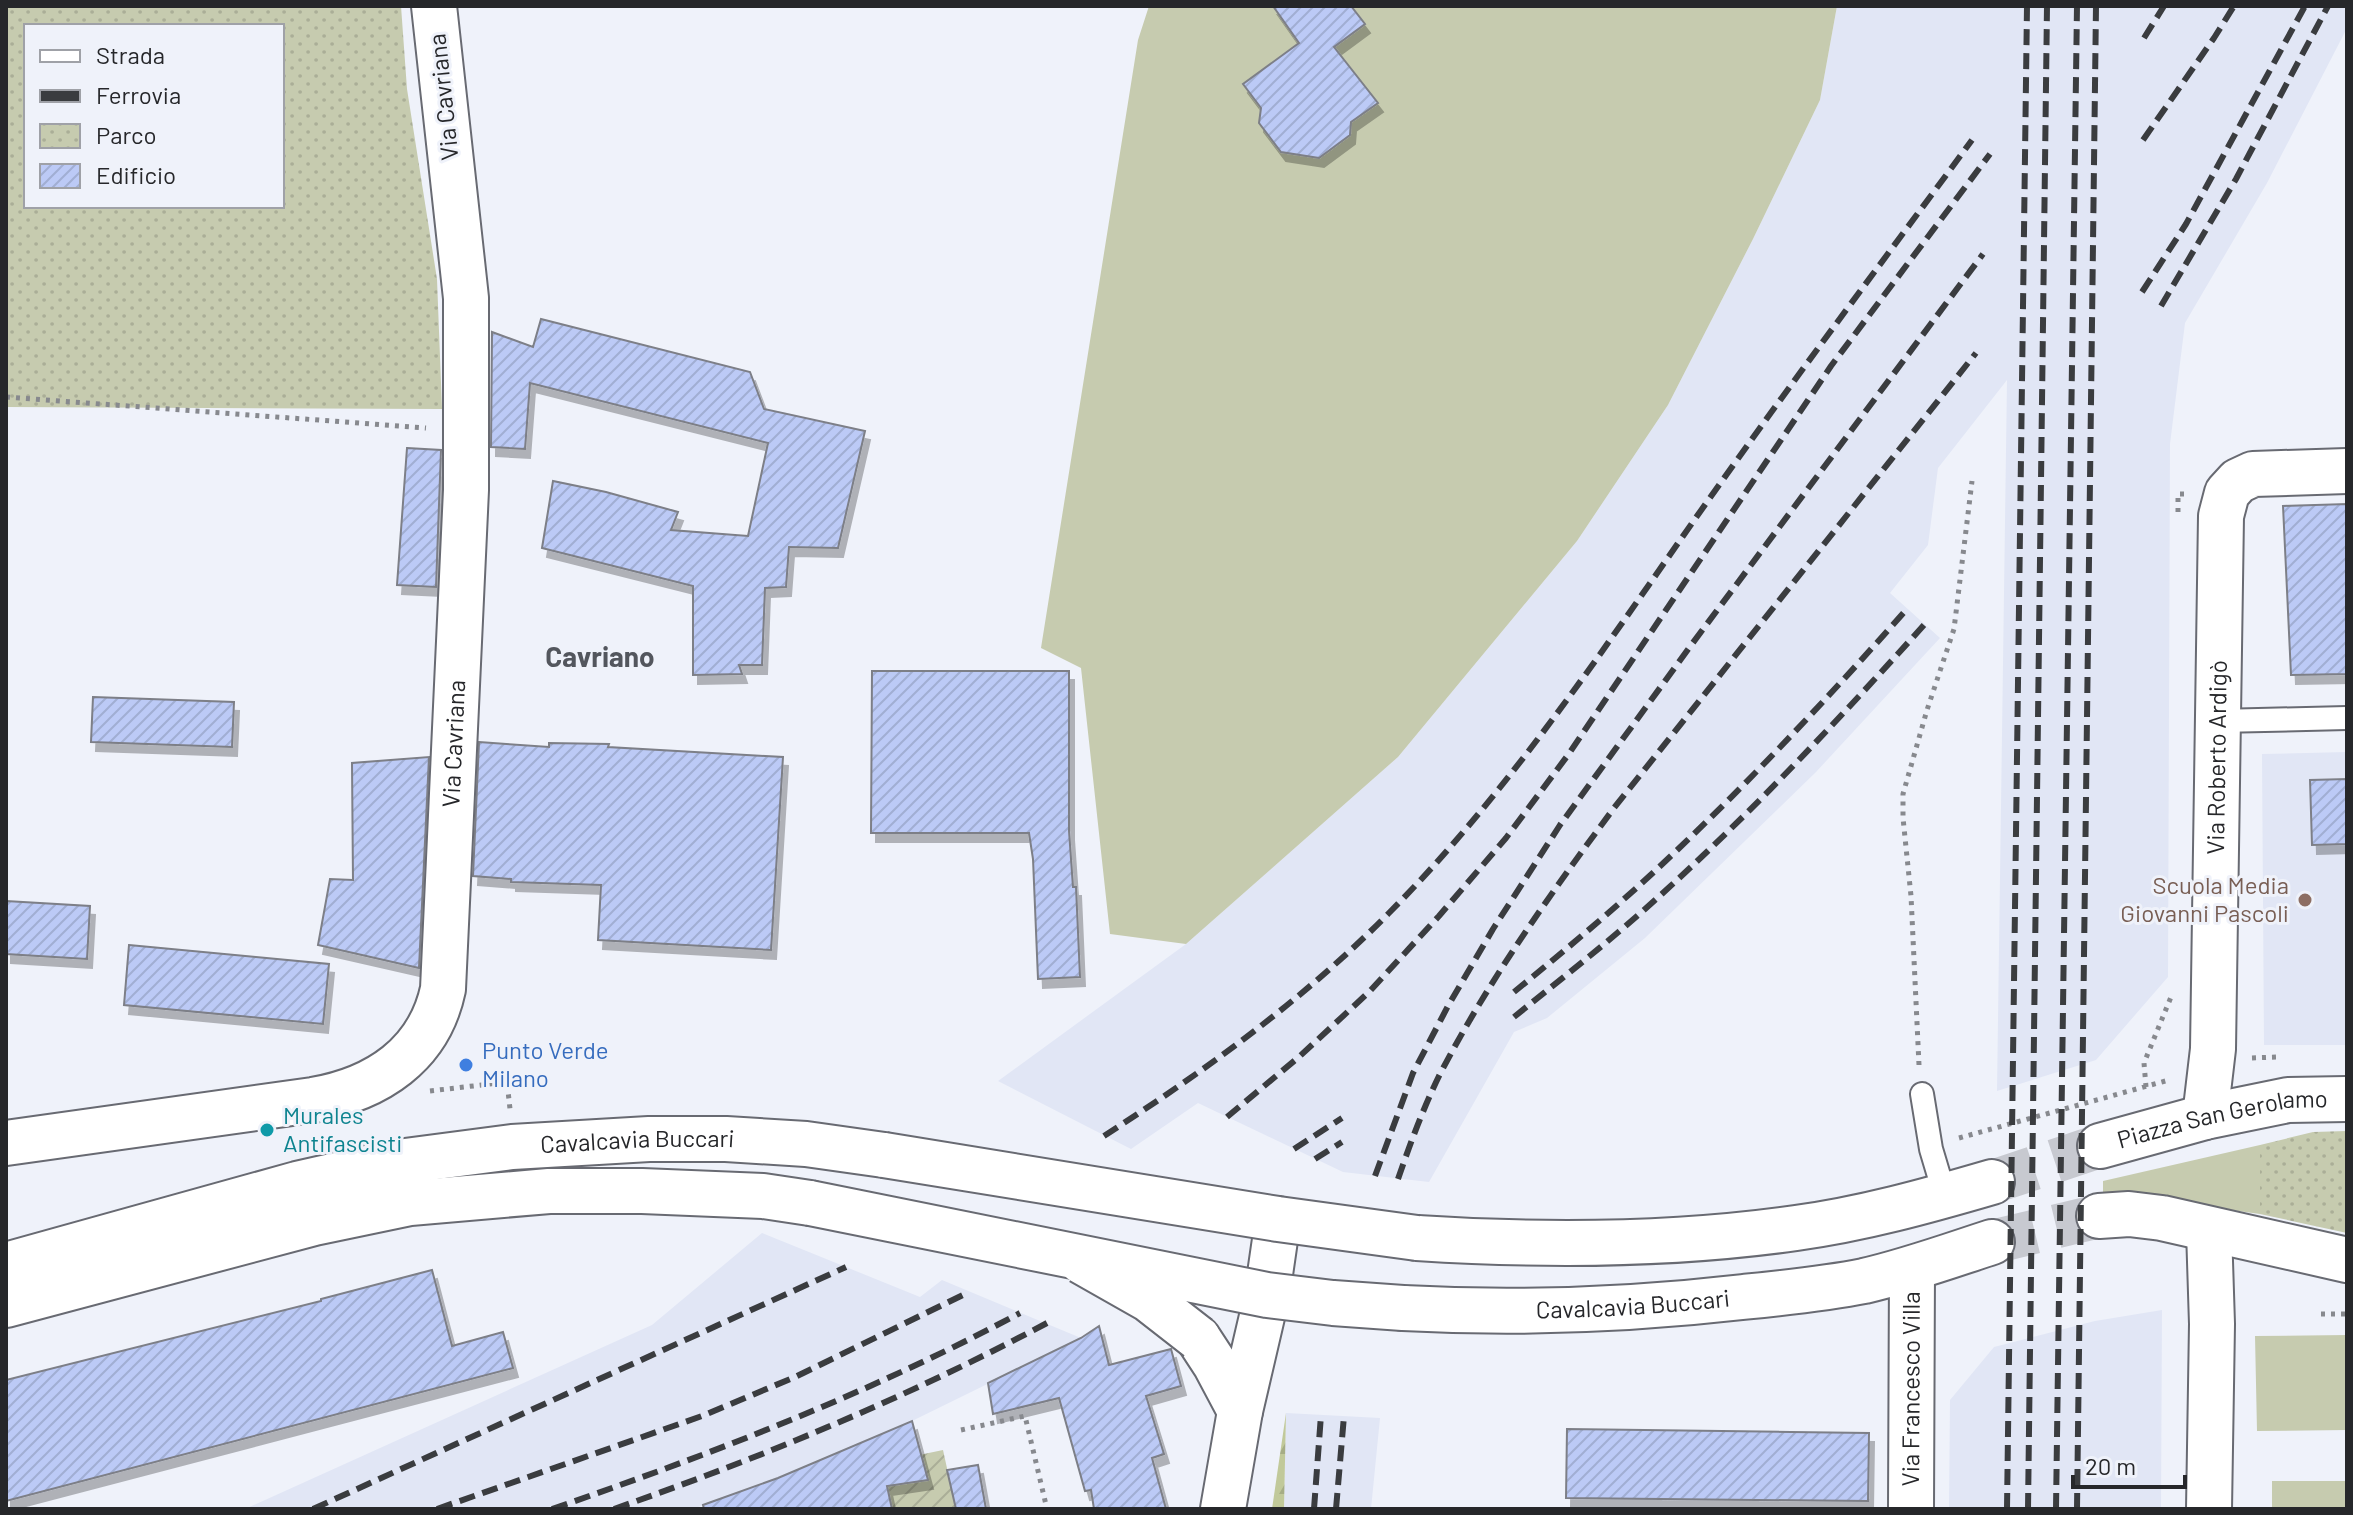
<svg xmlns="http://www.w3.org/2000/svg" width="2353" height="1515" viewBox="0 0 2353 1515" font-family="Barlow,sans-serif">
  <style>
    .built { fill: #e1e6f5 }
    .grass { fill: #c6cbaf }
    .forest { fill: url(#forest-firs) }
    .park { fill: url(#park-dots); fill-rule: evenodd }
    .garden { fill: url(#garden-furrows) }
    .building { fill: url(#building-hatch); stroke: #7d7f87; stroke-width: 2; filter: url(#shadow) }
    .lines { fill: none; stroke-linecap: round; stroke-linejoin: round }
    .secondary-tunnel { stroke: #c7c9d0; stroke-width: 44; stroke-dasharray: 44 22; stroke-linecap: butt }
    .lane-casing { stroke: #686a72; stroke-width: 26 }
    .street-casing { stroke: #686a72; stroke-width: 48 }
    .secondary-casing { stroke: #686a72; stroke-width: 48 }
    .path { stroke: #87898e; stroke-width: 5; stroke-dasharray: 4 6; stroke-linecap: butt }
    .lane { stroke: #fff; stroke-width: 22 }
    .street { stroke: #fff; stroke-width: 44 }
    .secondary { stroke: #fff; stroke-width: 44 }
    .rail { stroke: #3a3c3f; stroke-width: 6; stroke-dasharray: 16 8; stroke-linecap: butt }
    .street-bridge-casing { stroke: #686a72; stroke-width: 48; stroke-linecap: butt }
    .secondary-bridge-casing { stroke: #686a72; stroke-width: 48; stroke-linecap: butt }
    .street-bridge { stroke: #fff; stroke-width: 44 }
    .secondary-bridge { stroke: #fff; stroke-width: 44 }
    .education-dot { fill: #8d6e63; stroke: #eff2fa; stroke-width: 3 }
    .shop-dot { fill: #3f7fe0; stroke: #eff2fa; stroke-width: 3 }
    .culture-dot { fill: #0f9aa8; stroke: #eff2fa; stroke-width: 3 }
    .labels { text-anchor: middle; stroke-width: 6; stroke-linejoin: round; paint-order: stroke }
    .street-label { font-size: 24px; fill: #26272a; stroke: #eff2fa }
    .education-label { font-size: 24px; fill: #785e54; stroke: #eff2fa; text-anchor: end }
    .shop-label { font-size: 24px; fill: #366cbe; stroke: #eff2fa; text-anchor: start }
    .culture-label { font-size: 24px; fill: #0d838f; stroke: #eff2fa; text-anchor: start }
    .quarter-label { font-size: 28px; font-weight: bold; fill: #53565d; stroke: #eff2fa }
  </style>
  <defs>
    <pattern id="forest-firs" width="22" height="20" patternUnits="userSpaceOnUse" patternTransform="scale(2)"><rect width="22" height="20" fill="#c1c99a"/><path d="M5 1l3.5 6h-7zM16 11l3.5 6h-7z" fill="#a6ad85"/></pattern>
    <pattern id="park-dots" width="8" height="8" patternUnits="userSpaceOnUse" patternTransform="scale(2)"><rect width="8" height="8" fill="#c6cbaf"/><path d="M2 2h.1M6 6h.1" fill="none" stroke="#aaae97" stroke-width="1.8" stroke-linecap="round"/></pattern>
    <pattern id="garden-furrows" width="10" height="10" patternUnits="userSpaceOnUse" patternTransform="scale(2)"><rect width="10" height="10" fill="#c6cbaf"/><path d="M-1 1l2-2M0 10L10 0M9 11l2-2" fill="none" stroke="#aaae97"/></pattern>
    <pattern id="building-hatch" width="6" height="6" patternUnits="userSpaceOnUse" patternTransform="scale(2)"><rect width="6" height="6" fill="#bccaf6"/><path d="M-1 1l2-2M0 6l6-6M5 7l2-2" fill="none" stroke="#a1aed3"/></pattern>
    <filter id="shadow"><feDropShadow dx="5" dy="9" stdDeviation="0" flood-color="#0004"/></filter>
  </defs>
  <rect width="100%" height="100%" fill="#eff2fa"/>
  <path class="built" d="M1837 6H2347V28L2267 183 2185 323 2170 444 2168 977 2096 1060 1997 1091 2007 380 1938 468 1928 545 1890 593 1940 638 1816 772 1645 938 1547 1018 1514 1032 1429 1182 1343 1172 1198 1103 1131 1149 998 1081 1186 944 1398 757 1577 541 1668 405 1753 239 1820 100Z
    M2347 752V1045H2264L2262 754Z
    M762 1233 920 1297 942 1280 1081 1338 912 1421 778 1478 693 1509H245L652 1325Z
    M2162 1310 2161 1509H1949L1950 1400 1994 1347 2095 1321Z
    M1286 1413 1380 1418 1371 1509H1284Z"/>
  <path class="grass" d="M1149 6H1837L1820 100 1753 239 1668 405 1577 541 1398 757 1186 944 1110 934 1081 668 1041 648 1138 40Z
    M2260 1145V1214L2209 1207 2103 1202V1181Z
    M2347 1335V1430L2257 1431 2255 1336Z
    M2272 1481H2347V1509H2272Z"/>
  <path class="forest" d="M1286 1413 1284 1509H1272Z"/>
  <path class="park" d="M6 6H401L407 89 437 279 442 409 6 407ZM26 26H282V206H26Z
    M2347 1131V1233L2260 1214V1145L2313 1132Z"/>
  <path class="garden" d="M943 1450 956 1509H892L887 1486 901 1484 895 1460Z"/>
  <path class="building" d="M1273 6H1351L1365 24 1334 47 1378 103 1351 122 1350 135 1319 158 1281 152 1259 123 1261 108 1243 84 1299 43Z
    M541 319 750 372 764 409 865 431 838 548 789 547 786 587 765 588 762 665H739L742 674 693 675V586L542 548 553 481 606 492 678 512 671 530 748 536 768 443 530 383 525 449 491 447 492 332 533 347Z
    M407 448 441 450 436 587 397 585Z
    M2347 504V674L2291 675 2283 506Z
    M872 671H1069V831L1073 887H1076L1080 977 1038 979 1033 859 1029 833H871Z
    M93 697 234 702 232 747 91 742Z
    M479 742 549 747V743L609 744 608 747 783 757 771 950 598 940 601 885 511 882V879L473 876Z
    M429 757 419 968 318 945 330 879 353 880 352 763Z
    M2347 779V844L2312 845 2310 780Z
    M6 901 90 906 87 959 6 954Z
    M129 945 329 964 323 1024 124 1005Z
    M432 1270 452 1346 503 1332 513 1368 6 1501V1380L321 1301V1299Z
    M1099 1326 1109 1365 1171 1349 1181 1386 1146 1396 1164 1454 1152 1458 1166 1509H1094L1091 1490 1085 1491 1059 1398 993 1414 988 1383 1081 1338Z
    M912 1421 928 1480 887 1486 892 1509H704L703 1505 778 1478Z
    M1567 1429 1869 1433 1868 1501 1566 1498Z
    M978 1465 986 1509H956L947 1470Z"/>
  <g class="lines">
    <path class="secondary-tunnel" d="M1992 1182 2100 1146
      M1992 1242 2099 1216"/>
    <defs>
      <path id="lane" d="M2218 721 2347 718
        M1922 1094 1931 1149 1945 1196"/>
      <g id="street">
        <path id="s1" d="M2205 1117 2213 1049 2221 516 2227 493 2238 481 2253 474 2347 471"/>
        <path id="s2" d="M6 1143 313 1100C377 1089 429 1055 443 989L466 490V298L434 6"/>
        <path d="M2209 1230 2212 1324 2209 1509"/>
        <path d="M1198 1338 1215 1364 1240 1411"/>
        <path d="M1223 1509 1240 1411 1267 1295 1278 1219"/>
        <path id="s3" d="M1911 1509 1912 1269"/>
      </g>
      <g id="secondary">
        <path id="s4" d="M2100 1146 2205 1117 2288 1100 2347 1099"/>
        <path d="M2099 1216 2129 1214 2162 1218 2347 1260"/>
        <path d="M1417 1238C1543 1246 1670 1246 1796 1228 1862 1219 1927 1201 1992 1182"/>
        <path id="s5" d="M6 1265 297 1184 390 1163 512 1147 649 1139H726L806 1144 884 1155"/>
        <path d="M6 1305 314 1223 410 1203 549 1191H642L763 1196 810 1203"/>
        <path id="s6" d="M1403 1308C1516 1314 1630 1310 1743 1297 1783 1293 1824 1289 1864 1281 1908 1271 1949 1256 1992 1242"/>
      </g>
    </defs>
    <use href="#lane" class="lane-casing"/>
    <use href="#street" class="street-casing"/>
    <use href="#secondary" class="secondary-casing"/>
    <path class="path" d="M6 397 426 428
      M2178 512V494H2186
      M2252 1058 2278 1057
      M1919 1065 1911 896 1903 818V794L1927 710 1954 629 1972 481
      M2146 1087 2144 1063 2171 997
      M430 1091 507 1082 510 1109
      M1959 1138 2169 1080
      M2321 1314H2347
      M961 1430 1025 1416 1047 1509"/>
    <use href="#lane" class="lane"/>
    <use href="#street" class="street"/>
    <use href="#secondary" class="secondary"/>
    <path class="rail" d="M2144 38 2164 6
      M2143 140 2214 38 2234 6
      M2142 292 2186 224 2305 6
      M2161 306 2236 179 2328 6
      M1514 992C1563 952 1611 912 1657 869 1745 787 1827 699 1907 609
      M1514 1017C1565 976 1616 936 1664 892 1756 808 1841 717 1924 625
      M1227 1117 1300 1056 1369 992 1439 916 1506 838 1568 755 1831 366 1990 154
      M1104 1136C1206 1070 1303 1000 1388 914 1525 776 1629 609 1742 453 1817 348 1895 245 1972 140
      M1294 1149 1342 1118
      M1315 1159 1342 1142
      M1375 1176 1413 1073 1448 1006 1493 929 1560 825 1692 644 1983 254
      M1398 1179C1410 1144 1423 1109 1439 1076 1488 981 1551 893 1614 808L1976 353
      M313 1509 846 1267
      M437 1509 702 1416 795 1377 969 1292
      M552 1509C714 1453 868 1394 1020 1313
      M614 1509C763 1457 908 1397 1047 1323
      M1314 1509 1321 1415
      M1336 1509 1344 1416
      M2007 1509 2027 6
      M2028 1509 2047 6
      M2056 1509 2077 6
      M2077 1509 2096 6"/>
    <defs>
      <path id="street-bridge" d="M1081 1261 1148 1299 1198 1338"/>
      <path id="secondary-bridge" d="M884 1155 1278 1219 1417 1238
        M810 1203 1267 1295 1333 1303 1403 1308"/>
    </defs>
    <use href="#street-bridge" class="street-bridge-casing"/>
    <use href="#secondary-bridge" class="secondary-bridge-casing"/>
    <use href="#street-bridge" class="street-bridge"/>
    <use href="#secondary-bridge" class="secondary-bridge"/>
  </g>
  <circle class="education-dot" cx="2305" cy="900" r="8"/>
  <circle class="shop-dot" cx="466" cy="1065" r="8"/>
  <circle class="culture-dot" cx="267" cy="1130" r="8"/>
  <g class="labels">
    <g class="street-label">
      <text transform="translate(444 97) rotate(-96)" y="8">Via Cavriana</text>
      <text dy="8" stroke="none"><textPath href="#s2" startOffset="738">Via Cavriana</textPath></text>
      <text dy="8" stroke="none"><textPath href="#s1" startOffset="360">Via Roberto Ardigò</textPath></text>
      <text dy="8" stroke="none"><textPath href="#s4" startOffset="126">Piazza San Gerolamo</textPath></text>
      <text dy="8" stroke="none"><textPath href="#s5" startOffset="646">Cavalcavia Buccari</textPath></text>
      <text dy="8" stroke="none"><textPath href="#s6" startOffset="230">Cavalcavia Buccari</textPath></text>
      <text dy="8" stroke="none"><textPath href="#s3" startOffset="120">Via Francesco Villa</textPath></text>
    </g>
    <g class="education-label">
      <text x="2289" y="894">Scuola Media<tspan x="2289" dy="28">Giovanni Pascoli</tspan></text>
    </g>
    <g class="shop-label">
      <text x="482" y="1059">Punto Verde<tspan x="482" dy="28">Milano</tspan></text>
    </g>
    <g class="culture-label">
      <text x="283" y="1124">Murales<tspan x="283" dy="28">Antifascisti</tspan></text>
    </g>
    <g class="quarter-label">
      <text x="600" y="667">Cavriano</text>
    </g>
  </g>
  <rect width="2353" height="1515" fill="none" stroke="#26272a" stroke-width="16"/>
  <rect x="24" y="24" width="260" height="184" fill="#eff2fa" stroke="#9fa1a7" stroke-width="2"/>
  <rect x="40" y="50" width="40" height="12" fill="#ffffff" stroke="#9fa1a7" stroke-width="2"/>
  <text x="96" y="64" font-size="24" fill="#26272a">Strada</text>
  <rect x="40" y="90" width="40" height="12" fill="#3a3c3f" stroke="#9fa1a7" stroke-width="2"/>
  <text x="96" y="104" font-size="24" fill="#26272a">Ferrovia</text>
  <rect x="40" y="124" width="40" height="24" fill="url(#park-dots)" stroke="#9fa1a7" stroke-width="2"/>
  <text x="96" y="144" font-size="24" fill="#26272a">Parco</text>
  <rect x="40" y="164" width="40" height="24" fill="url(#building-hatch)" stroke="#9fa1a7" stroke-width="2"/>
  <text x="96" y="184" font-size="24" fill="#26272a">Edificio</text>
  <path d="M2073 1475v12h112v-12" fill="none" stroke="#26272a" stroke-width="4"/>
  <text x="2085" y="1475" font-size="24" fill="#26272a" stroke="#eff2fa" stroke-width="6" paint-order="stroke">20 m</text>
</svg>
